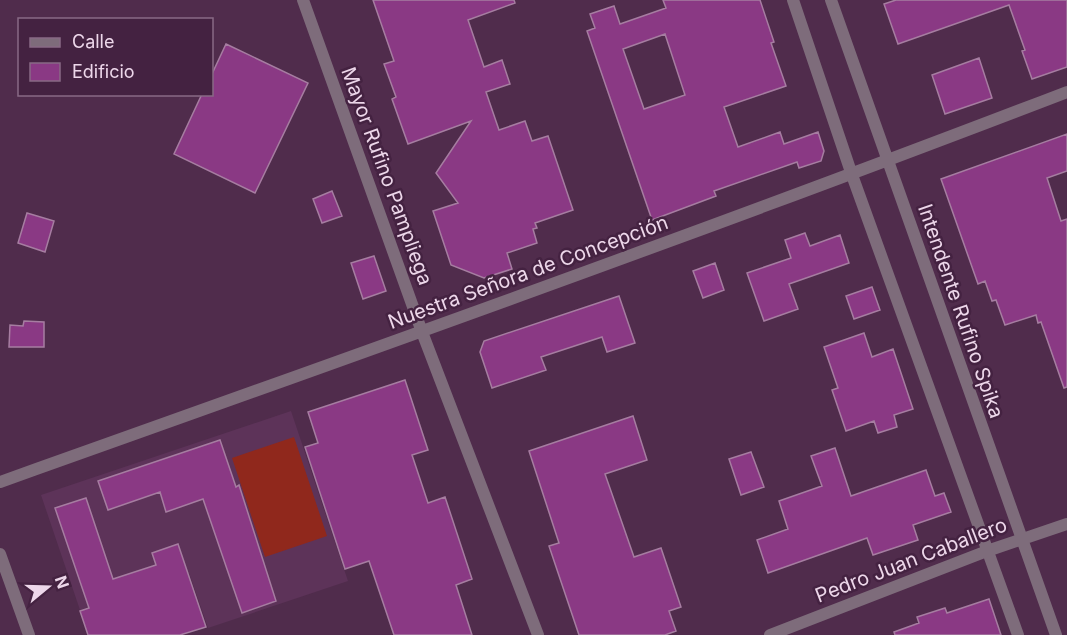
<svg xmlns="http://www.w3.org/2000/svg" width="1067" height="635" viewBox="0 0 1067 635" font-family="Inter,sans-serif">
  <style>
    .built { fill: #5d3359 }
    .grass { fill: #90281c }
    .building { fill: #8a3984; stroke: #a67da1; stroke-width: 1.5; fill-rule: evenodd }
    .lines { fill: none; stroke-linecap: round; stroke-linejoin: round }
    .minor { stroke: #7e6c7b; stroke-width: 12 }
    .tertiary { stroke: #7e6c7b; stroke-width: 12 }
    .labels { text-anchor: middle; stroke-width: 5; stroke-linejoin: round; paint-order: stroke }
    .street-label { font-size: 20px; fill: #edd7ea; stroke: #442241 }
  </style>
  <rect width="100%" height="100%" fill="#502c4c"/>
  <path class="built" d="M291 411 348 581 208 628 189 573 80 610 41 495Z"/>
  <path class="grass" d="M294 437 327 536 265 557 232 458Z"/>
  <path class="building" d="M373 0H514L515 3 468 20 484 67 502 60 510 84 486 92 499 130 525 121 532 141 548 136 573 210 535 223 537 228 533 229 537 243 507 253 512 269 484 278 451 265 433 211 458 203 436 173 471 121 408 144 392 99 396 97 384 64 394 61Z
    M663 0H760L774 42 771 43 786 86 724 107 738 147 780 132 784 144 818 132 824 151 821 161 799 168 797 162 714 191 716 196 652 220 587 31 595 28 590 14 614 6 620 24 666 8ZM665 34 685 95 644 109 623 49Z
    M896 0H1067V67L1032 79 1022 51 1025 50 1009 5 898 44 884 4Z
    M226 44 308 83 255 193 174 154 202 94H212V74Z
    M979 58 992 98 945 114 932 75Z
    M1067 134V171L1047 178 1061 221 1067 219V387L1064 388 1041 322 1038 323 1036 315 1005 325 996 300 992 301 985 281 978 284 941 179Z
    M332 191 342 216 322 223 313 199Z
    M27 213 54 221 45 252 18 243Z
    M805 233 810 246 840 235 849 263 789 284 798 309 764 321 747 273 791 258 785 240Z
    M374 256 386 291 363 299 351 263Z
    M715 263 724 290 703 298 693 271Z
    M872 287 880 310 854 319 846 296Z
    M619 296 635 343 607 352 602 337 541 357 546 370 492 388 480 352 484 341Z
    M24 321 44 322V347H9L10 325 23 326Z
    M864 333 872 357 893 349 913 409 894 415 897 427 878 433 874 421 846 431 832 390 838 388 824 347Z
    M405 380 428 450 412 455 428 503 445 497 472 579 456 585 472 635H394L369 561 345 569 305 447 318 443 308 412Z
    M633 416 647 460 605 474 634 557 661 548 681 607 669 611 676 631 665 635H579L549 546 559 543 529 451Z
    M220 440 236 487 239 485 276 601 242 613 203 499 166 512 160 492 108 510 98 481Z
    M835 448 851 496 926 470 935 496 944 493 951 512 913 525 918 540 873 555 867 538 768 573 757 540 788 529 779 501 822 486 811 456Z
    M751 452 764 487 741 495 729 459Z
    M86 498 113 579 156 565 152 553 178 544 206 627 180 635H88L80 611 89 608 55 508Z
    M989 599 1001 635H895L894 632 919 623 917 617 945 608 947 613Z"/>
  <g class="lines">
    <path class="minor" d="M303 0 422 332 538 635
      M793 0 852 175 1018 635
      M831 0 1056 635
      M0 482C357 355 713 228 1067 92
      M770 635 987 551 1067 524"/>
    <path class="tertiary" d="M0 554 29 635"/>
  </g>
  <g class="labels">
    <g class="street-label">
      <text transform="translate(387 176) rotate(70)" y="7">Mayor Rufino Pampliega</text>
      <text transform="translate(528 272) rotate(-20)" y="7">Nuestra Señora de Concepción</text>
      <text transform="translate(961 311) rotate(71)" y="7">Intendente Rufino Spika</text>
      <text transform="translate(911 560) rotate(-21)" y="7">Pedro Juan Caballero</text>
    </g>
  </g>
  <rect x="18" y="18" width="195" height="78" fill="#442241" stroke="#886a85" stroke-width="1.5"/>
  <rect x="30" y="38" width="30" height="9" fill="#7e6c7b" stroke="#886a85" stroke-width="1.5"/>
  <text x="72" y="48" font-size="18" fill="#edd7ea">Calle</text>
  <rect x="30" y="63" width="30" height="18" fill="#8a3984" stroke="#886a85" stroke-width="1.5"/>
  <text x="72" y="78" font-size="18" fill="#edd7ea">Edificio</text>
  <g transform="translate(48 587) rotate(71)" stroke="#442241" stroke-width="4.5" paint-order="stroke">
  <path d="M0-4.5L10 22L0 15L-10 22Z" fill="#edd7ea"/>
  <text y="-9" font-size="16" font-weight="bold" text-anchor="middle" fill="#edd7ea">N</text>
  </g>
</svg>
